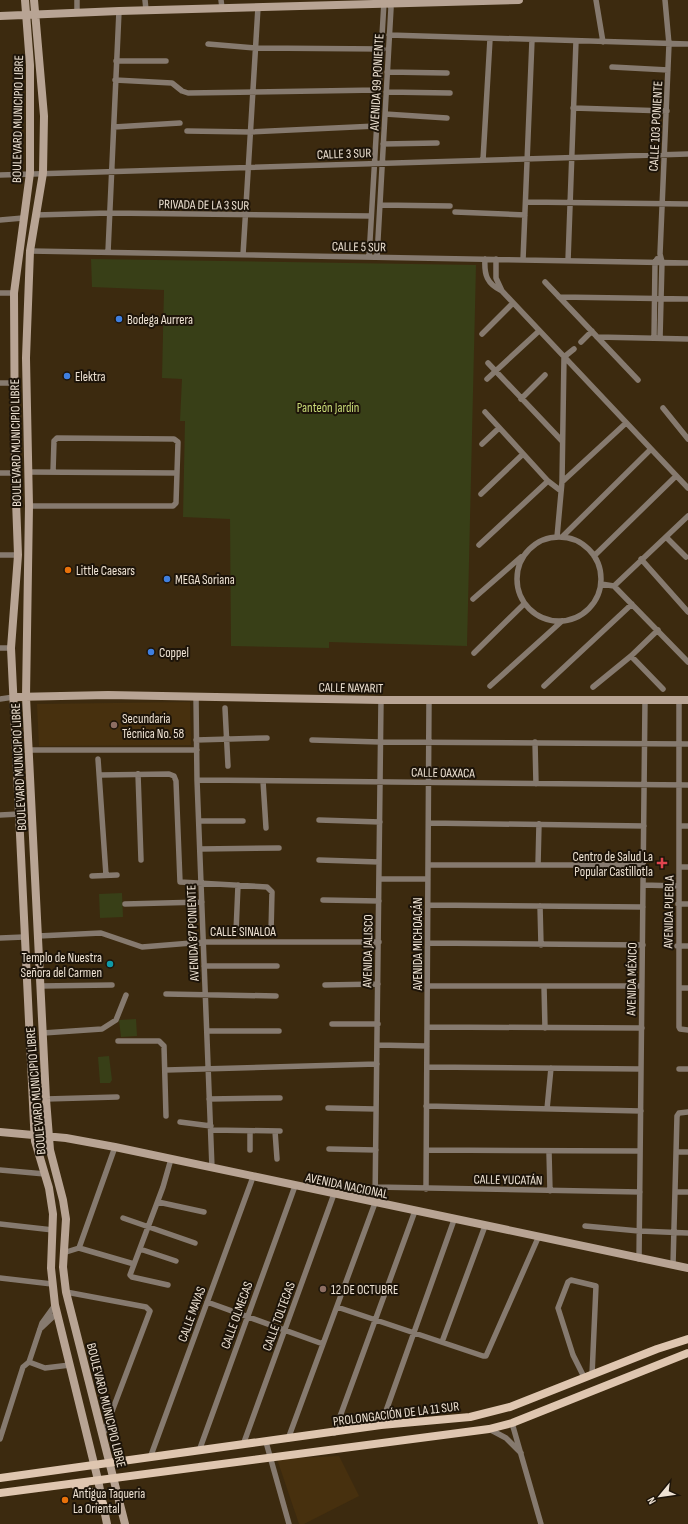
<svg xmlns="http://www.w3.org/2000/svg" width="688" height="1524" viewBox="0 0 688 1524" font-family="'Sofia Sans Condensed',sans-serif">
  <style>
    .built { fill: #47300e }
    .green { fill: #383f17 }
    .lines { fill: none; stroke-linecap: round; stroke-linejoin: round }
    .street { stroke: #867a6f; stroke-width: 5.5 }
    .secondary { stroke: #b8a494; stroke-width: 8 }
    .primary { stroke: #dfc6b0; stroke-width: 8 }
    .shop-dot { fill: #3f7fe0; stroke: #1d1409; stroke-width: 1.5 }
    .food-dot { fill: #e8710a; stroke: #1d1409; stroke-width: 1.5 }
    .education-dot { fill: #8d6e63; stroke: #1d1409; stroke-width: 1.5 }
    .health-dot { fill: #e0444e; stroke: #1d1409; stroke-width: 1.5 }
    .culture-dot { fill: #0f9aa8; stroke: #1d1409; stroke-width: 1.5 }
    .labels { text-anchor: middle; stroke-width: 4; stroke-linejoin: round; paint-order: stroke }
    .street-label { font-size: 13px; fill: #eee2d3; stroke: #1d1409 }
    .poi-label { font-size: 13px; fill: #eee2d3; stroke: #1d1409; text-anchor: start }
    .park-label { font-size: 13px; fill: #c9db78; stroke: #1d1409 }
  </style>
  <rect width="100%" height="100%" fill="#3c2a0f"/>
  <path class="built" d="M190 702 191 745 39 746 37 704Z
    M339 1456 359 1496 304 1524H299L277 1459Z"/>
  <path class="green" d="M91 259 476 265 467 646 329 642V648L231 646 230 519 183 517 185 421H180L182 379 162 378 164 290 92 287Z
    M122 893 123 917 100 918 99 894Z
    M136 1019 137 1036 121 1037 119 1020Z
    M109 1056 112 1080 110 1083H100L98 1057Z"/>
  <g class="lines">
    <path class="street" d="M77 0V13
      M145 0 146 10
      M221 0 222 8
      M596 0 603 42
      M389 35 688 44
      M208 44 255 48 383 49
      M116 61H166
      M612 67 668 70
      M387 72 447 73
      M115 80 172 83 182 91 188 93 378 90
      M386 92 450 93
      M573 108 667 111
      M385 114 447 118
      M114 127 180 123
      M187 131 250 132 376 126
      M383 144 437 143
      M483 160 490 39
      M0 175 688 154
      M526 202 688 204
      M380 205 450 206
      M455 212 525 215
      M36 215 109 213 371 216
      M0 220 23 218
      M30 251 688 263
      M108 252 119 11
      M243 255 258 7
      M369 257 384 2
      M377 257 391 8 388 0
      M485 259C484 275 487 284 502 291
      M496 259V278L502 291 688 488
      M523 260 532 40
      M568 261 576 41
      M545 282 638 380
      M0 293H14
      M559 297 688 299
      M482 334 513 303
      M597 337 688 339
      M654 338 655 262 657 259
      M660 338 662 262 660 254 669 44 665 0
      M581 342 592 331
      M488 363 562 441
      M487 379 539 331
      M0 383H15
      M521 399 545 375
      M663 408 688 439
      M485 412 548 481 561 491
      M482 444 499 428
      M28 472 177 473
      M0 473H15
      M562 482 626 423
      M481 494 523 454
      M29 506H173L176 503 178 442 174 439 57 438 54 441 53 472
      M517 579a42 42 0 1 1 84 0a42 42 0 1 1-84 0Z
      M557 537 562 482 564 357 574 349
      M562 537 651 449
      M666 537 686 557
      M479 545 548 481
      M0 555H18
      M594 556 676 476
      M641 559 688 612
      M601 584 614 586
      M614 586 688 662
      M614 586 688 516
      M473 599 521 557
      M0 648H11
      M474 653 524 604
      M631 656 663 689
      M490 686 562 621
      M544 686 632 604
      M593 687 631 656 658 630
      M196 697 197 780 212 1168
      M0 699 14 697
      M679 699V1027L680 1029 688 1030
      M225 708 228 766
      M196 740 267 738
      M312 740 380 742 688 744
      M535 742 536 784
      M29 750H197
      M98 759 106 875
      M138 774 141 860
      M100 775 169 774 174 776 176 781 180 882 267 887 272 892 271 932
      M197 780 688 785
      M263 781 266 828
      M0 815 19 814
      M319 820 380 822
      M199 821H243
      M429 823 644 826
      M680 826H688
      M200 849 279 848
      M319 860 379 862
      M429 865H643
      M538 865 539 824
      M679 867H688
      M92 876 117 875
      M379 879H428
      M643 885 679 886
      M323 900 379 901
      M125 904 202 902
      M678 904H688
      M428 905 643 907
      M540 906 541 945
      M236 932 238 885
      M38 936 101 933 142 947 204 942H379
      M0 938 24 937
      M428 943 643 945
      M677 946H688
      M204 966H277
      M325 985 378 984
      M40 986 112 985
      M428 986H642
      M544 986 545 1028
      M679 988H688
      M166 994 276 996
      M332 1024H378
      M428 1027 642 1028
      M207 1031H279
      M43 1033 102 1029 116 1020 126 995
      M118 1041H159L164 1046 166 1116
      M377 1045 427 1046
      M427 1067 641 1069
      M679 1069H688
      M166 1070 377 1064
      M46 1099 117 1097
      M209 1099 280 1098
      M426 1106 641 1111
      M328 1108 376 1109
      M547 1109 551 1068
      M180 1122 211 1126
      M211 1130 280 1131
      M275 1131 277 1159
      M329 1149 376 1150
      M250 1150V1132
      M427 1150 640 1151
      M549 1152 550 1191
      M677 1152H688
      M0 1170 45 1174
      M375 1187 640 1192
      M426 1189 429 700
      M676 1192H688
      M158 1202 204 1212
      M123 1218 195 1243
      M0 1224 53 1230
      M585 1226 639 1231 688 1233
      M79 1248 115 1147
      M140 1249 176 1261
      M63 1253 79 1248 134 1264
      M639 1259 645 700
      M673 1265 677 1116 679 1113 688 1112
      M0 1278 52 1284
      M168 1285 132 1277 130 1275 163 1187 171 1159
      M66 1292 146 1307 150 1311 103 1435
      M207 1302 323 1344
      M337 1307 483 1356H486L538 1238
      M40 1329 57 1313
      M442 1342 485 1226
      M29 1362 45 1368 70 1365
      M584 1377 573 1355 558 1308 568 1282 571 1280 596 1286 592 1375
      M512 1423 541 1524
      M381 1425 454 1220
      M489 1429 506 1438 521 1453
      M334 1433 415 1211
      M0 1439 23 1367 29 1362 42 1323 55 1305
      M288 1439 375 1203 381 700
      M266 1442 289 1524
      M243 1445 334 1194
      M199 1451 295 1186
      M150 1458 253 1177"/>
    <path class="secondary" d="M25 0 30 65V173L14 293 15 473 18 555 11 648 34 1125 35 1141 49 1188 53 1214 51 1268 55 1305 98 1480 107 1524
      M34 0 44 116 43 173 30 251 26 358 29 506 26 697 46 1099 50 1150 63 1200 66 1219 63 1267 66 1292 125 1524
      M0 16 119 11 519 0
      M14 697 108 695 381 700H688
      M0 1132 66 1138 115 1147 688 1268"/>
    <path class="primary" d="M0 1478 381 1425 470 1417 510 1407 657 1349 688 1339
      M75 1485C87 1486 95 1495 103 1504
      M0 1493 489 1429 512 1423 688 1353"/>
  </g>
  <g class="shop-dot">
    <circle cx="119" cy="319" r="4"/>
    <circle cx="67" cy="376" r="4"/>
    <circle cx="167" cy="579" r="4"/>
    <circle cx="151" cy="652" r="4"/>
  </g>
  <g class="food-dot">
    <circle cx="68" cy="570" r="4"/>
    <circle cx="65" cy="1500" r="4"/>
  </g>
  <g class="education-dot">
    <circle cx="114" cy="725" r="4"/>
    <circle cx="323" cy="1289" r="4"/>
  </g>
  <path class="health-dot" d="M660 857h4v4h4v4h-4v4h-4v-4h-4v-4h4z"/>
  <circle class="culture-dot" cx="110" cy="964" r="4"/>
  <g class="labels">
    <g class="street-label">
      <text transform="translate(376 82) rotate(-87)" y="5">AVENIDA 99 PONIENTE</text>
      <text transform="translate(17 119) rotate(-89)" y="5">BOULEVARD MUNICIPIO LIBRE</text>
      <text transform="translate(655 126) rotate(-87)" y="5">CALLE 103 PONIENTE</text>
      <text transform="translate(344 153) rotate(-2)" y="5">CALLE 3 SUR</text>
      <text transform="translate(204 204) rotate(1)" y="5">PRIVADA DE LA 3 SUR</text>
      <text transform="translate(359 246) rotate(1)" y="5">CALLE 5 SUR</text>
      <text transform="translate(15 443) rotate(-91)" y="5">BOULEVARD MUNICIPIO LIBRE</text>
      <text transform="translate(351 687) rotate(1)" y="5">CALLE NAYARIT</text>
      <text transform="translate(18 767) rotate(-93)" y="5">BOULEVARD MUNICIPIO LIBRE</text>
      <text transform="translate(443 772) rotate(1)" y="5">CALLE OAXACA</text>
      <text transform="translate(668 912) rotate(-89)" y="5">AVENIDA PUEBLA</text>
      <text x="243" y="936">CALLE SINALOA</text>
      <text transform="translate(192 933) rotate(-92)" y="5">AVENIDA 87 PONIENTE</text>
      <text transform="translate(417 944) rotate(-90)" y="5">AVENIDA MICHOACÁN</text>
      <text transform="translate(367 951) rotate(-89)" y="5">AVENIDA JALISCO</text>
      <text transform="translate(631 979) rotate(-89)" y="5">AVENIDA MÉXICO</text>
      <text transform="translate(35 1091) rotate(-95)" y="5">BOULEVARD MUNICIPIO LIBRE</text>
      <text transform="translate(508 1179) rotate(1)" y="5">CALLE YUCATÁN</text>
      <text transform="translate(347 1185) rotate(12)" y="5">AVENIDA NACIONAL</text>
      <text transform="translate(191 1314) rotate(-70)" y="5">CALLE MAYAS</text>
      <text transform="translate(236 1315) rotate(-70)" y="5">CALLE OLMECAS</text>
      <text transform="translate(278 1316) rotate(-70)" y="5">CALLE TOLTECAS</text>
      <text transform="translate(107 1405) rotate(76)" y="5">BOULEVARD MUNICIPIO LIBRE</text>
      <text transform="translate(396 1413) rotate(-7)" y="5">PROLONGACIÓN DE LA 11 SUR</text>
    </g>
    <g class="poi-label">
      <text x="127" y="324">Bodega Aurrera</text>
      <text x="75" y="381">Elektra</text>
      <text x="76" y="575">Little Caesars</text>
      <text x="175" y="584">MEGA Soriana</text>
      <text x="159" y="657">Coppel</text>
      <text x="122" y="723">Secundaria<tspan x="122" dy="15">Técnica No. 58</tspan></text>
      <text x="653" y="861" text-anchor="end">Centro de Salud La<tspan x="653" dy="15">Popular Castillotla</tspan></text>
      <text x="102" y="962" text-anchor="end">Templo de Nuestra<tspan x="102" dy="15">Señora del Carmen</tspan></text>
      <text x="331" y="1294">12 DE OCTUBRE</text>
      <text x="73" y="1498">Antigua Taqueria<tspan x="73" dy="15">La Oriental</tspan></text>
    </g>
    <g class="park-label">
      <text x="328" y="412">Panteón Jardín</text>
    </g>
  </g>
  <g transform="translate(660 1496) rotate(241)" stroke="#1d1409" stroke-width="3" paint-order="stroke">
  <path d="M0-3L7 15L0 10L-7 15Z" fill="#eee2d3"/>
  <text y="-6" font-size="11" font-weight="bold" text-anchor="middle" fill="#eee2d3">N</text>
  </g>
</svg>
